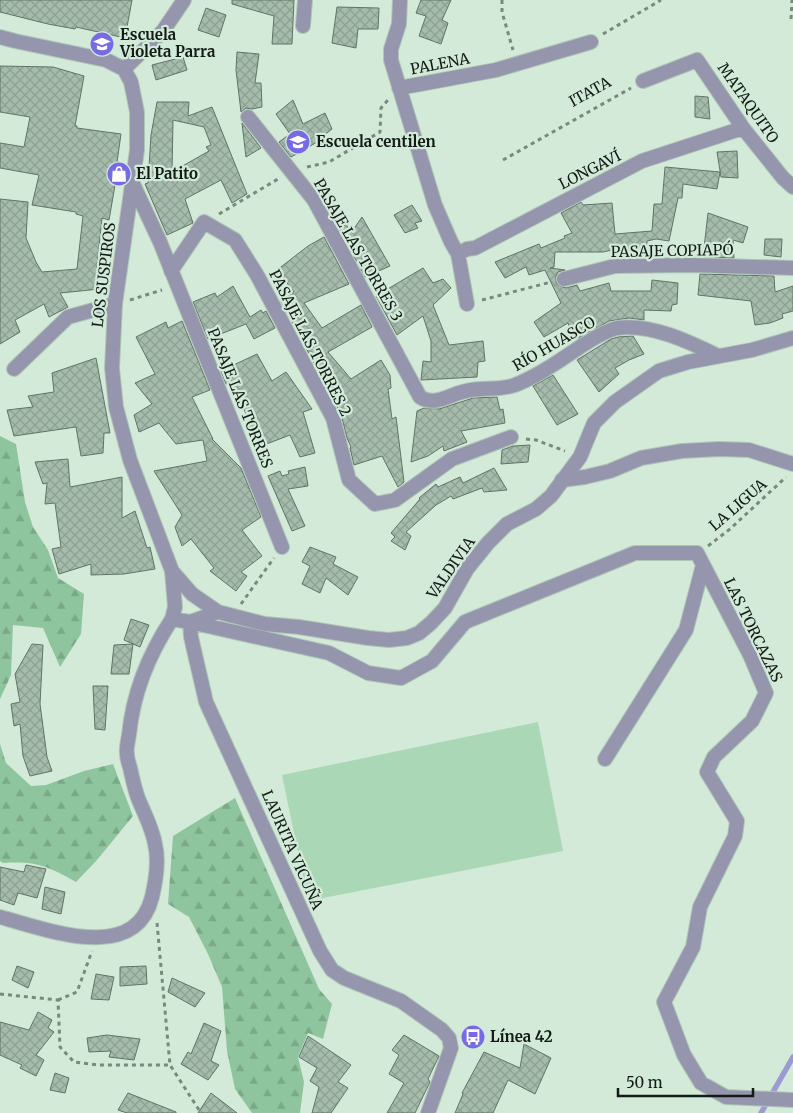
<svg xmlns="http://www.w3.org/2000/svg" width="793" height="1113" viewBox="0 0 793 1113" font-family="Merriweather,serif">
  <style>
    .forest { fill: url(#forest-firs) }
    .green { fill: #aad8b7 }
    .lines { fill: none; stroke-linecap: round; stroke-linejoin: round }
    .stream { stroke: #9b9bd1; stroke-width: 5.5 }
    .building { fill: url(#building-cross-hatch); stroke: #5f7465; fill-rule: evenodd }
    .minor-casing { stroke: #b0c5b6; stroke-width: 16 }
    .tertiary-casing { stroke: #b0c5b6; stroke-width: 16 }
    .path { stroke: #79897d; stroke-width: 3; stroke-dasharray: 4 4; stroke-linecap: butt }
    .minor { stroke: #9596ae; stroke-width: 14 }
    .tertiary { stroke: #9596ae; stroke-width: 14 }
    .labels { text-anchor: middle; stroke-width: 4.5; stroke-linejoin: round; paint-order: stroke }
    .poi-label { font-size: 15px; font-weight: bold; fill: #121b15; stroke: #d3ead9; text-anchor: start }
    .street-label { font-size: 15px; fill: #121b15; stroke: #d3ead9 }
  </style>
  <defs>
    <pattern id="forest-firs" width="22" height="20" patternUnits="userSpaceOnUse" patternTransform="scale(1.25)"><rect width="22" height="20" fill="#8fc59e"/><path d="M5 1l3.5 6h-7zM16 11l3.5 6h-7z" fill="#7aa987"/></pattern>
    <pattern id="building-cross-hatch" width="8" height="8" patternUnits="userSpaceOnUse" patternTransform="scale(1.25)"><rect width="8" height="8" fill="#a5bbab"/><path d="M0 0l8 8M0 8l8-8" fill="none" stroke="#8da092"/></pattern>
  </defs>
  <rect width="100%" height="100%" fill="#d3ead9"/>
  <path class="forest" d="M0 436 16 444 25 502 33 527 48 550 58 578 84 594 81 634 60 667 43 628 13 625 11 675 0 699Z
    M0 744 6 763 31 786 46 785 84 771 113 764 133 816 97 860 76 882C47 866 36 861 3 863L0 861Z
    M235 798 319 989 332 1004 323 1039 308 1033 298 1057 304 1082 300 1113H252L235 1089 227 1051 222 987 208 954 189 917 168 904 173 836Z"/>
  <path class="green" d="M538 722 563 851 308 901 282 775Z"/>
  <g class="lines">
    <path class="stream" d="M761 1113 793 1057"/>
  </g>
  <path class="building" d="M0 0H132L125 38 76 27 75 29 48 24 0 12Z
    M232 0H294L292 44H272L274 16 232 4Z
    M421 0H451L442 20 448 23 441 44 419 36 426 16 416 13Z
    M337 7 379 8 378 29H358L356 48 332 43Z
    M206 8 226 15 219 37 198 30Z
    M237 52 259 54 255 83H261L262 107 252 109 246 108 241 112 236 70Z
    M183 57 187 70 156 80 152 65Z
    M0 66 53 67 84 76 75 126H77V128L121 134 117 162H119L109 220 102 218 97 266 100 289 60 293 68 307 49 317 44 304 15 320 20 332 0 344V199L28 202 26 238 36 262 42 272 77 269 83 216 76 214V212L32 205 39 175 0 168V143L24 147 30 117 0 112Z
    M695 96 708 97 710 119 695 117Z
    M293 100 303 124 325 113 332 129 318 140 319 141 291 157 279 142 290 134 276 114Z
    M157 102H189L188 116 212 107 247 194 232 203 221 180 185 199 193 223 167 235 145 184 148 183 151 135ZM173 120 204 127 211 145 206 147 209 151 172 172Z
    M242 123 261 148 246 157Z
    M737 151 738 178 721 177 717 152Z
    M665 167 720 172 717 189 683 184 682 198H678L669 241 656 239 647 241V253L621 252V248L603 252H555L554 267 550 268 565 270 558 272 556 276V282L558 285 566 288 577 285 580 291 609 283 611 291H651L652 280 678 283 677 304 672 305 671 311 644 310V320L629 318 609 321 575 340 568 323 544 337 534 322 561 303 545 270 529 275 526 267 505 278 495 262 539 244 541 248 565 238 564 236 572 233 561 213 581 202 583 205 612 203 615 234 652 231 654 204H662Z
    M412 205 422 221 415 223 418 228 405 233 394 215Z
    M708 213 748 227 743 243 733 240 734 258 703 257Z
    M362 217 390 266 365 277 339 228 346 224 351 233Z
    M324 237 349 284 304 303 322 328 361 305 372 327 328 352 351 379 381 360 390 375 391 388 388 389 392 419 396 417 404 482 398 487 382 456 354 465 350 448 351 447 347 438 341 414 281 301 294 292 277 270 308 246Z
    M765 239H782L781 257 764 255Z
    M423 268 433 283 443 279 451 288 433 305 449 345 483 341 485 361 478 362 477 377 421 380 423 361 431 362V341L423 316 397 335 376 296Z
    M700 274 774 276 775 292 793 286V311L782 314 783 318 770 323 755 325 751 301 698 295Z
    M233 286 250 317 261 310 263 313 266 311 275 328 254 339 246 324 208 339 193 302 215 293 217 297Z
    M182 321 210 390 192 397 213 439H212L241 468 261 517 242 530 262 556 241 572 247 576 236 591 210 571 214 568 191 539 182 546 175 527 182 515 154 471 207 461 203 440 176 444 159 423 139 432 134 415 152 404 135 383 155 374 136 337 166 322 168 328Z
    M633 336 644 354 629 360 615 368 619 374 599 392 577 360 611 339 618 337Z
    M257 354 272 381 286 372 312 409 303 412 315 453 300 457 290 435 256 448 246 425 251 423 230 383 226 384 221 371Z
    M96 358 110 433H104L103 453 81 456 76 427 14 436 7 410 33 407 28 396 54 392 52 373Z
    M553 375 578 414 557 425 533 386Z
    M497 397 500 410 503 409 505 423 461 431 467 442 444 451 443 446 428 456 411 462 417 411 424 408 439 409 473 398Z
    M530 445 528 462 501 464 502 450 513 446Z
    M68 459 70 487 122 477V518L135 511 147 548 150 547 155 569 124 574 91 575V564L59 574 52 549 61 547 55 503 45 504 47 483 43 484 35 462Z
    M305 467 308 486 288 489 305 526 292 531 268 476 280 471 282 476 289 474 288 471Z
    M494 468 507 490 484 492 482 488 453 499 451 496 436 505 406 532 411 536 405 550 391 541 395 537 391 533 420 499 419 498 436 484 438 487 460 477 463 483Z
    M310 547 336 557 333 564 358 577 348 595 326 578 320 593 302 584 310 566 302 562Z
    M131 619 149 625 140 647 124 640Z
    M32 644 43 645 40 704 47 757 52 771 30 776 23 756 20 724 14 726 11 704 20 702 15 674Z
    M133 644 129 674H111L114 645Z
    M93 686H108L105 730 95 729Z
    M26 865 46 869 37 898 18 893 14 905 0 900V867L24 872Z
    M45 887 65 892 61 914 42 909Z
    M17 966 34 972 28 988 12 980Z
    M146 966 147 984 120 986V967Z
    M96 974 114 977 109 1000 91 999Z
    M172 978 205 993 195 1007 168 992Z
    M38 1012 52 1020 48 1028 54 1032 36 1055 44 1060 36 1076 20 1068 22 1065 0 1055V1022L29 1030Z
    M204 1023 221 1031 211 1061 219 1065 208 1080 181 1064 188 1052 191 1054Z
    M107 1035 140 1039 134 1060 109 1057 111 1051 89 1052 87 1038Z
    M404 1035 439 1056 428 1079 430 1082 415 1113H387L404 1083 389 1074 399 1055 392 1050Z
    M308 1036 351 1065 338 1082 348 1088 331 1113H312L319 1087 310 1081 317 1068 299 1057Z
    M524 1044 551 1058 535 1094 508 1080 493 1113H455L463 1094 462 1093 484 1052 520 1068Z
    M55 1073 69 1078 65 1093 50 1090Z
    M128 1093 176 1112V1113H127L118 1110Z
    M211 1093 237 1113H198Z"/>
  <g class="lines">
    <defs>
      <path id="minor" d="M400 0 399 24 391 49V60L435 205 451 242 458 254 467 304
        M303 26 305 0
        M124 69 163 31 184 0
        M643 81 697 60 743 128 783 178 793 187
        M399 88 496 70 591 42
        M248 117 314 200 420 397C435 407 450 394 466 391 482 387 498 391 515 385 538 376 559 361 580 347 591 340 604 331 617 328 650 323 690 342 718 356
        M133 184 160 242 282 547
        M458 254 467 249 475 248 642 161 743 128
        M171 271 204 222 235 240 257 275 333 418 349 480 375 504 395 500 452 459 511 437
        M564 279 615 266 689 265 793 268
        M14 369 68 317 115 304
        M562 480 585 477 610 471 641 458 682 451 719 449 749 450 793 464
        M172 571 175 607 172 619
        M605 759 686 630 703 565
        M0 917C46 929 135 965 152 897 156 880 159 860 155 844 152 827 144 813 138 798 135 790 133 781 131 772 130 766 127 760 127 754 126 748 128 741 129 735 133 693 149 654 172 619L190 622 218 612
        M428 1113 451 1048 449 1038 442 1030 401 1001 344 978 332 970 320 951 206 702 191 637 190 622 329 653 368 673 401 678 432 661 465 622 635 553H697L750 655 766 693 752 721 714 757 707 772 737 821 735 836 700 907 693 947 664 1002 684 1055 701 1083 726 1097 793 1100"/>
      <path id="tertiary" d="M0 37 15 41 106 60 124 69 131 82 137 112V150L115 304 112 368 116 407 130 460 172 571 192 594 218 612 265 624 299 627 368 638 389 640 407 638 419 633 431 623 445 608 467 569 488 543 507 524 536 509 551 496 580 457 594 423 615 402 659 371 688 362 752 350 793 338"/>
    </defs>
    <use href="#minor" class="minor-casing"/>
    <use href="#tertiary" class="tertiary-casing"/>
    <path class="path" d="M502 0V12L513 50
      M791 19 792 0
      M603 34 661 0
      M503 160 631 88
      M307 167 329 162 380 132 381 108 388 100
      M219 214 278 179
      M130 300 162 290
      M482 300 551 282
      M526 439 536 440 565 451
      M708 546 730 529 786 477
      M241 604 274 558
      M157 923 170 1065 201 1113
      M0 994 58 1000 60 1047 74 1062 99 1065H170
      M58 1000 77 992 92 951"/>
    <use href="#minor" class="minor"/>
    <use href="#tertiary" class="tertiary"/>
  </g>
  <defs>
    <symbol id="school-disc" viewBox="-11 -11 22 22"><circle r="9.5" fill="#766ae5" stroke="#d3ead9"/><path d="M0-5L7-2L0 1L-7-2ZM-4 1L0 2.5L4 1V4Q0 6-4 4Z" fill="#fff"/></symbol>
    <symbol id="shop-disc" viewBox="-11 -11 22 22"><circle r="9.5" fill="#766ae5" stroke="#d3ead9"/><path d="M-5-2.5h2.3a2.7 3.5 0 0 1 5.4 0H5L5.5 6h-11ZM-1.5-2.5h3a1.5 2.3 0 0 0-3 0Z" fill="#fff"/></symbol>
    <symbol id="bus-disc" viewBox="-11 -11 22 22"><circle r="9.5" fill="#766ae5" stroke="#d3ead9"/><path d="M-5-6H5V4H4V6H2V4H-2V6H-4V4H-5ZM-3.5-4V0h7V-4ZM-3.5 1.2v1.5H-2V1.2ZM2 1.2v1.5H3.5V1.2Z" fill="#fff"/></symbol>
  </defs>
  <g fill-rule="evenodd">
    <use href="#school-disc" x="88" y="30" width="28" height="28"/>
    <use href="#school-disc" x="284" y="128" width="28" height="28"/>
    <use href="#shop-disc" x="105" y="160" width="28" height="28"/>
    <use href="#bus-disc" x="459" y="1023" width="28" height="28"/>
  </g>
  <g class="labels">
    <g class="poi-label">
      <text x="120" y="40">Escuela<tspan x="120" dy="17">Violeta Parra</tspan></text>
      <text x="316" y="147">Escuela centilen</text>
      <text x="136" y="179">El Patito</text>
      <text x="490" y="1042">Línea 42</text>
    </g>
    <g class="street-label">
      <text transform="translate(440 64) rotate(-11)" y="5">PALENA</text>
      <text transform="translate(590 92) rotate(-29)" y="5">ITATA</text>
      <text transform="translate(748 103) rotate(55)" y="5">MATAQUITO</text>
      <text transform="translate(590 170) rotate(-27)" y="5">LONGAVÍ</text>
      <text transform="translate(358 250) rotate(60)" y="5">PASAJE LAS TORRES 3</text>
      <text transform="translate(672 251) rotate(-1)" y="5">PASAJE COPIAPÓ</text>
      <text transform="translate(104 275) rotate(-83)" y="5">LOS SUSPIROS</text>
      <text transform="translate(310 343) rotate(63)" y="5">PASAJE LAS TORRES 2</text>
      <text transform="translate(554 344) rotate(-30)" y="5">RÍO HUASCO</text>
      <text transform="translate(240 398) rotate(68)" y="5">PASAJE LAS TORRES</text>
      <text transform="translate(738 505) rotate(-41)" y="5">LA LIGUA</text>
      <text transform="translate(451 568) rotate(-55)" y="5">VALDIVIA</text>
      <text transform="translate(753 630) rotate(64)" y="5">LAS TORCAZAS</text>
      <text transform="translate(292 850) rotate(66)" y="5">LAURITA VICUÑA</text>
    </g>
  </g>
  <path d="M618 1088v8h135v-8" fill="none" stroke="#121b15" stroke-width="2.5"/>
  <text x="626" y="1088" font-size="15" fill="#121b15" stroke="#d3ead9" stroke-width="4" paint-order="stroke">50 m</text>
</svg>
